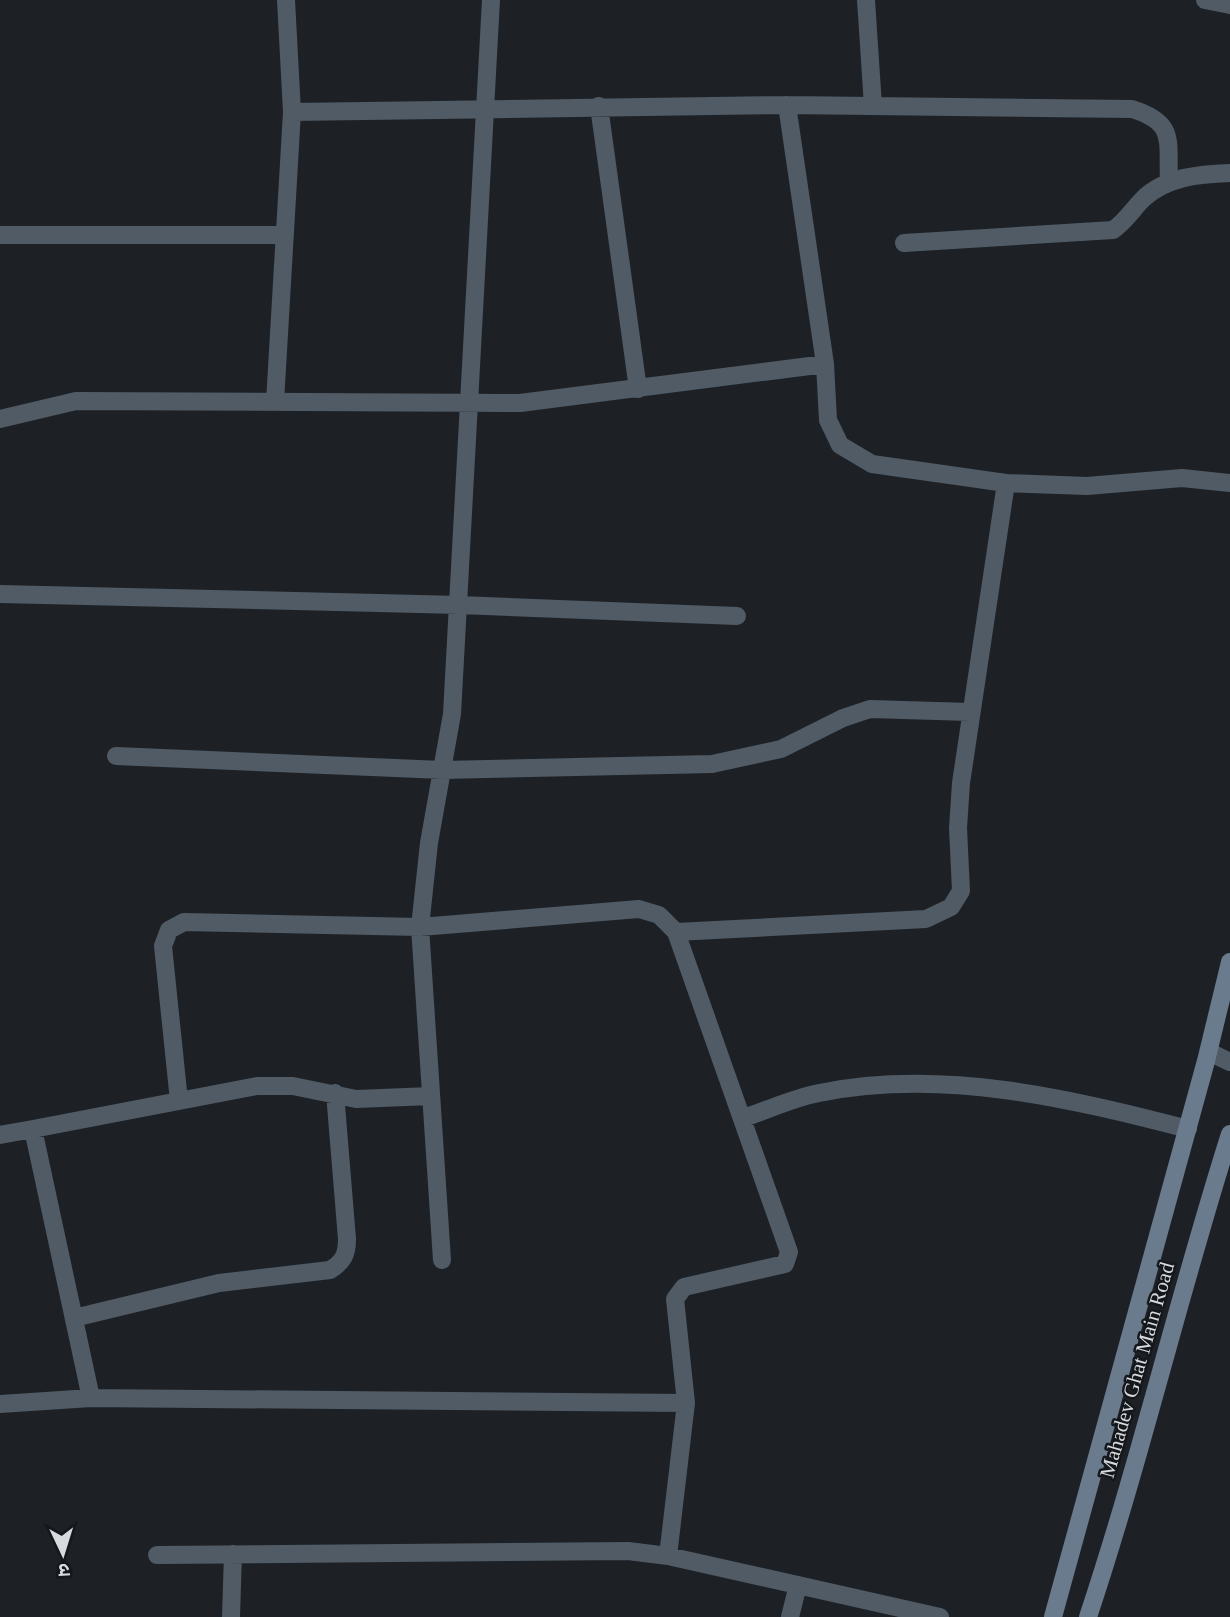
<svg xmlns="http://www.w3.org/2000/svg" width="1230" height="1617" viewBox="0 0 1230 1617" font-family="'Times New Roman','Noto Sans Devanagari',serif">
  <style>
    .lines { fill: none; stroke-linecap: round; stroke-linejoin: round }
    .street { stroke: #505b66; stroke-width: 18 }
    .secondary { stroke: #6a7b8e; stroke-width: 18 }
    .labels { text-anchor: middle; stroke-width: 5; stroke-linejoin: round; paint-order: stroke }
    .street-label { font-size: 21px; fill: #d8dbde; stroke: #14181c }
  </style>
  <rect width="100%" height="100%" fill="#1d2126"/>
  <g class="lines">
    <path class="street" d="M866 0 873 106
      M1205 0 1230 5
      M787 105 825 364 828 420 840 445 872 464 1006 483 1087 486 1182 478 1230 483
      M599 106 638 389
      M292 112 787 105 1132 109C1177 123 1167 141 1169 182
      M0 235H283
      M904 243 1113 230C1126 221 1132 210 1143 199 1165 177 1200 174 1230 173
      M275 402 292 112 286 0
      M0 419 76 401 520 403 825 364
      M0 594 460 605 737 616
      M116 756 442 770 712 764 781 749 843 718 870 709 970 712
      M676 932 926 919 951 907 961 891 958 828 961 783 1006 483
      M1209 1052 1230 1062
      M179 1101 163 946 169 930 184 922 420 927 639 909 659 915 676 932 789 1252 785 1264 684 1287 675 1299 686 1403 668 1556
      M743 1118C768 1110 793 1098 819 1093 942 1068 1068 1098 1188 1129
      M0 1135 33 1129
      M442 1260 420 927 429 843 452 714 491 0
      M74 1318 219 1283 330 1270C343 1262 347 1255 347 1239L335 1093
      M91 1398 33 1129 257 1086H293L356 1099 431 1096
      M0 1404 91 1398 686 1403
      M157 1555 628 1551 668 1556 940 1617
      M231 1617 233 1554
      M790 1617 798 1585"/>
    <path class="secondary" d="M1053 1617 1206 1061 1230 962
      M1088 1617C1141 1458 1179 1294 1230 1134"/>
  </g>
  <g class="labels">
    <g class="street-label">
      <text transform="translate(1137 1370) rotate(-74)" y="7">Mahadev Ghat Main Road</text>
    </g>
  </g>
  <g transform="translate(63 1554) rotate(176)" stroke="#14181c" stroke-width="5" paint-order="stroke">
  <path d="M0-5L12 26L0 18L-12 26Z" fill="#d8dbde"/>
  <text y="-10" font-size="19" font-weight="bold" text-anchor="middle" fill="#d8dbde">उ</text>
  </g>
</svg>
